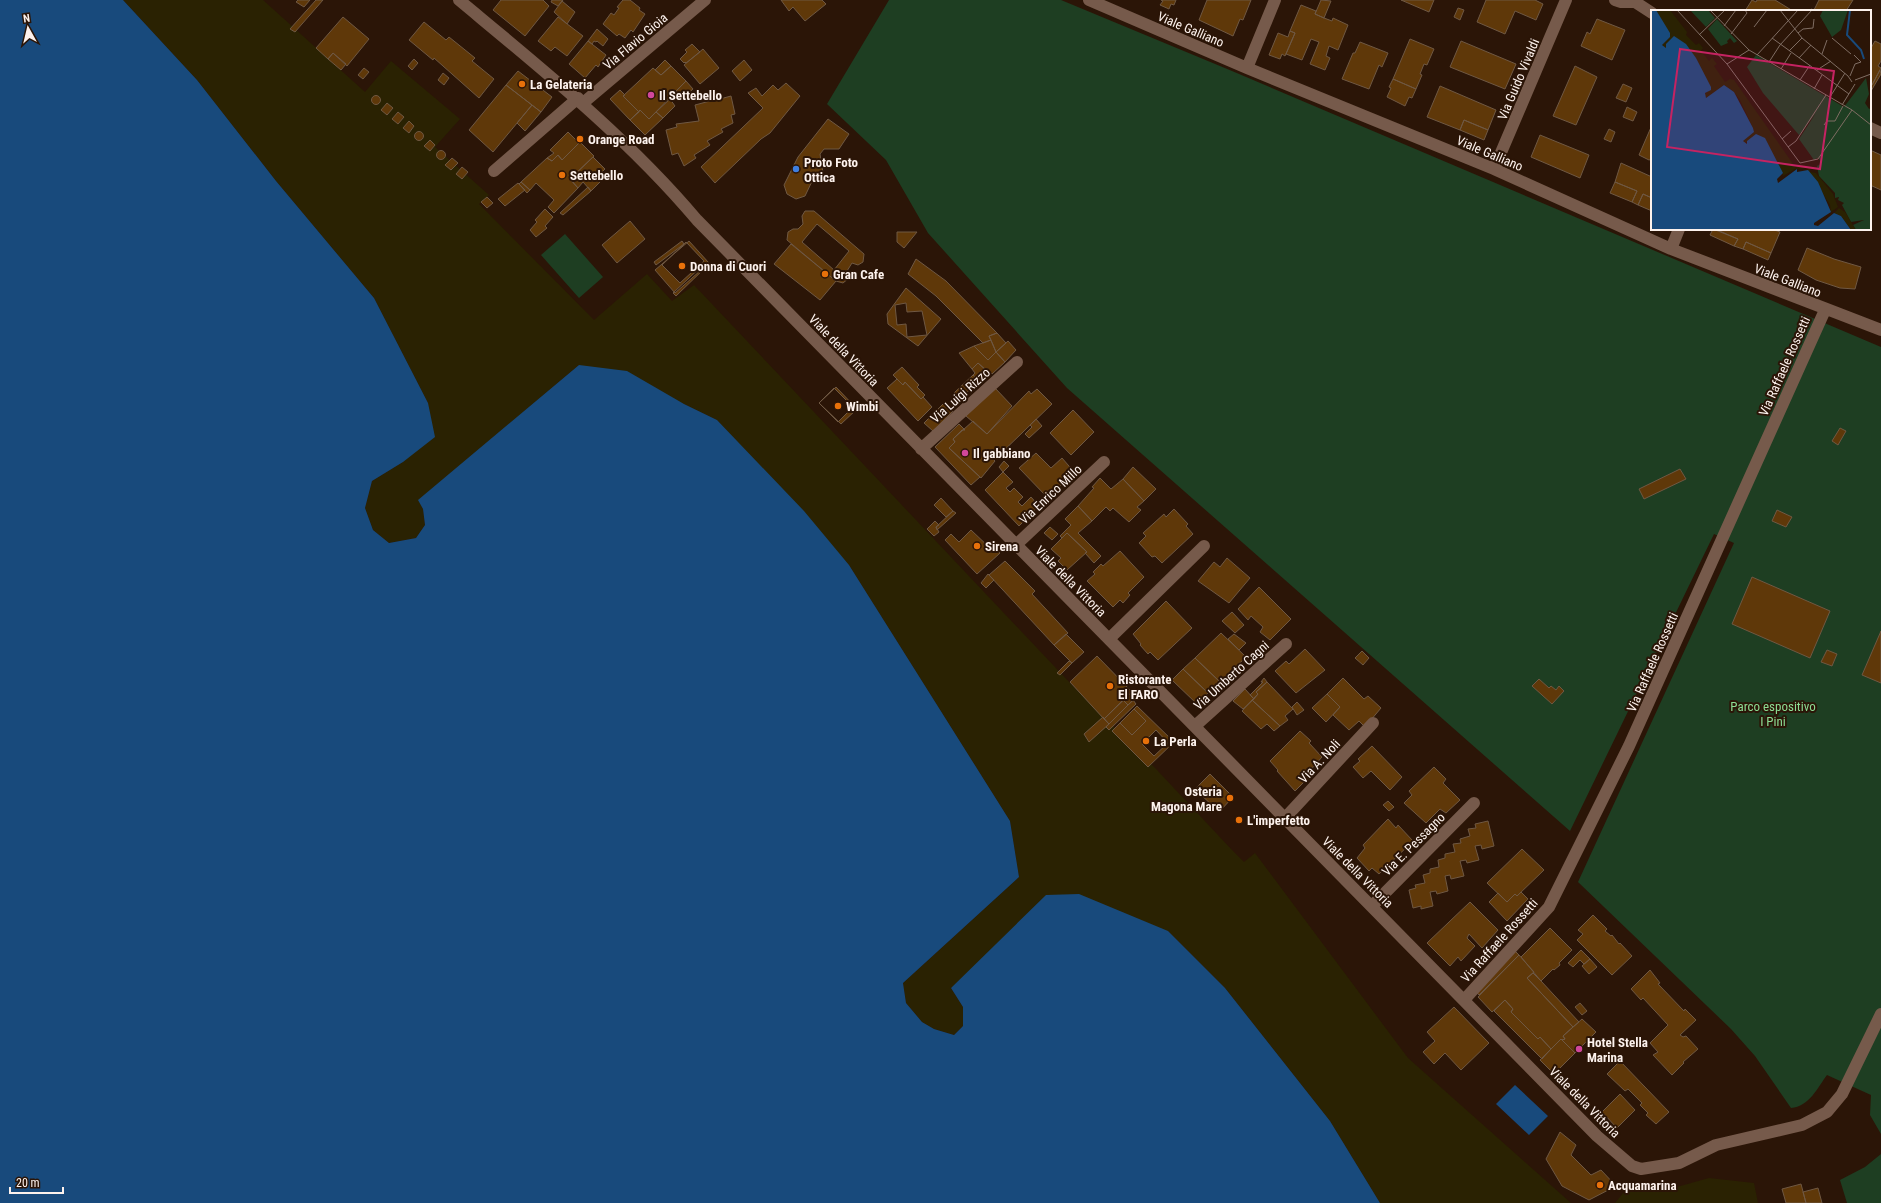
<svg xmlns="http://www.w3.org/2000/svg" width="1881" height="1203" viewBox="0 0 1881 1203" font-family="'Roboto Condensed',sans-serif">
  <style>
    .green { fill: #1e3e22 }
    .sand { fill: #2a2202 }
    .water { fill: #184a7c }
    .building { fill: #5f3809; stroke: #6f5843; fill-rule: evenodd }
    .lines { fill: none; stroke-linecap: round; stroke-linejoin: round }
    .minor { stroke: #765a4b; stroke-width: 12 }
    .food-dot { fill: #e8710a; stroke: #2b1507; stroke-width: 1.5 }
    .hotel-dot { fill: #d1479c; stroke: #2b1507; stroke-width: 1.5 }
    .shop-dot { fill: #3f7fe0; stroke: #2b1507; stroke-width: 1.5 }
    .labels { text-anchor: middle; stroke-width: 4; stroke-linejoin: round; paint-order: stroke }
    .street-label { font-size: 13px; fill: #fdf2ed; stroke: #2b1507 }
    .poi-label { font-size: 13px; font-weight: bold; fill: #fdf2ed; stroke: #2b1507; text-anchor: start }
    .park-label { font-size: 13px; fill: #8cdd94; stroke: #2b1507 }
    .inset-river { fill: none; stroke: #184a7c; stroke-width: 2 }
    .inset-road { fill: none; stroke: #7f6d63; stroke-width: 1 }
    .view { fill: #c52362; fill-opacity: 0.15; stroke: #c52362; stroke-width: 2 }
    .inset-edge { fill: none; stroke: #fdf2ed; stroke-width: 2 }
  </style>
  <rect width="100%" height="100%" fill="#2b1507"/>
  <path class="green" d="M889 0H1061L1232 71 1881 347V1134L1870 1115 1871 1095 1827 1075C1818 1087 1809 1107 1791 1108L1755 1056 1731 1029 1578 882 1734 543 1714 534 1570 831 1067 388 928 233 886 160 827 104Z
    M565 234 603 277 579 298 541 255Z
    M1881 1154V1203H1847L1840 1180 1865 1167Z"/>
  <path class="sand" d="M123 0H263L365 92 391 61 460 119 435 147 489 195 479 204 594 320 647 274 672 301 694 285 1071 684 1157 770 1232 850 1244 862 1255 853 1408 1058 1571 1203H1380L1330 1121 1225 988 1168 931 951 988 963 1007V1026L954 1035 934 1029 922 1022 906 1003 903 983 1019 877 1010 821 849 565 717 420 684 404 579 365 419 500 423 509 425 525 416 538 389 543 373 530 365 508 372 481 403 462 428 403 374 298 276 181 197 80Z
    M1709 1178 1754 1183 1758 1203H1615L1624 1192H1659Z"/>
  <path class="water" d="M0 0H123L197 80 276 181 374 298 428 403 435 437 403 462 372 481 365 508 373 530 389 543 416 538 425 525 423 509 418 500 579 365 627 371 684 404 717 420 804 511 849 565 1010 821 1019 877 903 983 906 1003 922 1022 934 1029 954 1035 963 1026V1007L951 988 1046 895 1079 894 1168 931 1225 988 1330 1121 1380 1203H0Z
    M1515 1085 1548 1116 1529 1135 1496 1104Z"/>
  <path class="building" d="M298 0H310L304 7 296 2Z
    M316 0H323L295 32 290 29Z
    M501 0H543L549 6 525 36 493 10Z
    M552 0H563L558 6 551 2Z
    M623 0H630L640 8 639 10 645 14 633 32 631 30 625 38 619 34 617 36 603 24 611 13 614 15 619 8 617 7Z
    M781 0H822L826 4 805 21 793 7 789 11Z
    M1161 0H1176L1174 5 1171 4 1169 9 1160 5 1163 1Z
    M1207 0H1251L1243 20 1240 19 1233 36 1199 20Z
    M1321 0 1331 1 1324 18 1315 14Z
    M1401 0H1434L1429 12Z
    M1486 0H1535L1543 4 1536 20 1515 11 1505 34 1477 22Z
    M1752 0 1756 2 1757 0H1775L1793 11H1745Z
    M1819 0H1853L1846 11H1810L1811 9 1814 10Z
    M562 1 575 12 567 24 554 12Z
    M1301 5 1316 11 1315 14 1324 18 1332 21 1333 18 1348 25 1338 50 1329 46 1326 56 1330 58 1325 70 1310 64 1319 42 1311 39 1302 60 1286 54 1295 33 1290 31Z
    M1458 8 1464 10 1460 20 1454 17Z
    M343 17 369 39 347 66 333 53 328 59 316 48Z
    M558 17 583 36 567 56 555 47 551 51 538 41Z
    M1597 19 1625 30 1612 60 1581 46 1587 32 1590 34Z
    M424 22 446 40 449 37 475 58 472 61 494 79 479 98 434 58 433 60 409 40Z
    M597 29 608 39 603 46 597 41 596 42 594 41 592 44 588 41Z
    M1290 31 1295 33 1285 56 1282 54 1280 59 1269 55 1278 33 1288 37Z
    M1410 39 1434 49 1427 65 1424 64 1420 74 1422 75 1416 89 1393 79Z
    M588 41 606 55 598 67 596 65 585 78 569 64Z
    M1461 41 1516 64 1505 89 1450 67Z
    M1875 41 1881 44V61L1878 66 1881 68 1872 85 1870 84V47L1871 48Z
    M1360 42 1388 53 1382 67 1379 65 1369 89 1342 79 1353 53H1355Z
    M692 44 700 52 686 63 685 62 684 63 680 59 687 52 685 50Z
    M703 49 719 68 700 84 684 65Z
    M333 53 346 64 341 70 328 59Z
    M414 59 418 63 412 70 408 66Z
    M665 60 671 66 661 75 655 70Z
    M744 60 752 70 740 81 732 71Z
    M671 66 686 81 649 119 640 110 639 112 623 96 653 68 661 75Z
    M1575 66 1597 77 1576 125 1553 116Z
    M364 68 369 72 363 79 358 75Z
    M1880 70 1881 74 1871 91 1870 84 1872 85Z
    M518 71 552 97 541 112 506 85Z
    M443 73 449 78 444 85 438 80Z
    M1393 79 1416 89 1412 98 1409 97 1405 106 1387 97 1391 88 1389 87Z
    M686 81 693 89 683 98 676 91Z
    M786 83 800 96 770 133 761 139 715 183 701 167 763 108 748 93 756 88 762 96 773 85 778 90Z
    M1623 84 1632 88 1626 102 1616 98Z
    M506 85 532 105 493 152 469 130Z
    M1440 86 1496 110 1488 130 1464 120 1460 130 1427 117Z
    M620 90 625 95 623 96 639 112 630 120 610 99Z
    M371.5 100a4.5 4.5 0 1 1 9 0a4.5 4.5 0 1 1-9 0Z
    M719 96 720 99 731 96 735 114 731 115 733 123 721 129 723 132 707 141 710 145 694 155 696 158 684 166 678 153 672 155 666 130 677 127 676 124 699 121 695 105 710 101 709 99Z
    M670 99 675 106 663 118 656 112Z
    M387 103 393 108 387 115 381 110Z
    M532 105 541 112 525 131 517 123Z
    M1627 107 1637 112 1633 121 1623 117Z
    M640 110 649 119 656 112 663 118 645 135 630 120Z
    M398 112 404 117 398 124 392 119Z
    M828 119 849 134 839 149H824L820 154 823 173 815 175 805 196 796 199 787 194 784 185 798 157Z
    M1464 120 1488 130 1484 140 1460 130Z
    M409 121 414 126 409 133 403 128Z
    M1652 125V159L1649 160 1639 155Z
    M1609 129 1615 132 1611 142 1604 139Z
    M414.5 136a4.5 4.5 0 1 1 9 0a4.5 4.5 0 1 1-9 0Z
    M568 132 579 143 562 160 558 155 552 161 547 158 554 153 550 150Z
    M1540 135 1589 155 1580 178 1531 157Z
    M430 140 435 145 430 151 424 146Z
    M580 142 594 156 570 179 578 188 554 213 548 207 554 200 536 183 530 190 521 182 547 158 552 161 558 155 562 160Z
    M1870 150 1881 155V190L1870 185Z
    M436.5 155a4.5 4.5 0 1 1 9 0a4.5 4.5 0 1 1-9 0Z
    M593 157 605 169 596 178 600 182 591 191 583 182 578 188 570 179Z
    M452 158 458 163 451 170 445 165Z
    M1621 163 1652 177V198L1643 194 1638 205 1632 202 1637 191 1615 182Z
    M462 167 468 172 462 179 456 174Z
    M521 182 530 190 527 193 519 184Z
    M1615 182 1637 191 1632 202 1610 193Z
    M518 183 525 190 505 206 498 199Z
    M588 187 591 191 563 215 560 213Z
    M1643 194 1652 198V211L1638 205Z
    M487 197 493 203 487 208 481 202Z
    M545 209 553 217 545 226 547 228 536 237 530 230 537 222 535 220Z
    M805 211H814L864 254 863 262 858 265 852 263 847 271 849 278 843 283 836 281 787 240 788 232 793 229H798L803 224 802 216ZM817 224 849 251 834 270 802 242Z
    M630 221 645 239 617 263 602 245Z
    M1713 229 1738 239 1734 246 1710 235Z
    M1715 229H1772L1780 232 1771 253 1746 242 1743 249 1734 246 1738 239Z
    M897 232H917L904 248 897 242Z
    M682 241 684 244 656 265 654 262Z
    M689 241 709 263 675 293 655 270Z
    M686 242 704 261 680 283 662 265Z
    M1746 242 1771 253 1768 260 1743 249Z
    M791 244 836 281 820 300 774 264Z
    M1807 248 1834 259 1861 267 1855 289 1840 288 1816 280 1798 270Z
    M916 259 946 281 997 333 989 336 991 340 983 343 936 296 908 274Z
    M705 263 707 266 676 296 673 293Z
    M906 288 941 319 918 346 888 324 887 314ZM906 303 907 312 922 311 927 335 907 337 906 324 897 325 895 305Z
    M997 333 1006 343 996 352 989 336Z
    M991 340 996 352 988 360 974 346Z
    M1008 341 1016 350 1005 362 996 352Z
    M974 346 988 360 996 352 1005 362 992 374 988 370 987 371 978 363 972 369 959 353Z
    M978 363 989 373 980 382 973 375 975 373 972 369Z
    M902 367 919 385 917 387 925 395 921 399 905 382 903 385 893 375Z
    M973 375 979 381 960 399 954 393Z
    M897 379 903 385 905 382 921 399 923 397 932 407 918 421 887 388Z
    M836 387 857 409 841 424 819 403Z
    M834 388 853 407 838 422 819 403Z
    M995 388 1012 406 987 434 966 416Z
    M1037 389 1052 404 994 460 995 461 981 478 949 448 955 442 953 439 973 421 987 434 1029 391 1031 394Z
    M957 396 960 399 954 405 951 402Z
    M944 403 953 411 933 431 924 423Z
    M1073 410 1094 432 1071 455 1050 433Z
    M1036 419 1042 426 1029 438 1025 434 1032 427 1030 425Z
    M959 424 965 430H962L953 439 955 442 949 448 980 477 971 485 935 447Z
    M1840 428 1846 431 1838 445 1832 441Z
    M1036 453 1051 468 1062 458 1075 473 1047 497 1019 468Z
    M1004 461 1009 466 1003 472 999 467Z
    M1133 467 1156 489 1144 501 1123 479Z
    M1680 469 1686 479 1644 499 1639 489Z
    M1003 472 1013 482 1006 488 1010 492 1014 488 1023 497 1018 502 1022 506 1031 497 1039 506 1019 526 985 490Z
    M1100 478 1111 489 1123 479 1144 501 1137 507 1141 510 1129 522 1113 508 1110 511 1106 507 1092 521 1078 506 1094 488 1092 487Z
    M941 498 953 511 946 517 934 505Z
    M1078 506 1092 521 1078 533 1101 556 1094 563 1085 553 1087 552 1067 533 1062 538 1060 536 1071 525 1065 519Z
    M1174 509 1188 524 1186 526 1193 534 1162 563 1155 556 1152 557 1139 543 1146 536 1143 533 1164 514 1166 517Z
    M1777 510 1792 517 1786 527 1772 521Z
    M953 511 956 513 937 530 936 527Z
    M935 521 939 525 936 527 939 532 934 536 927 529Z
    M1050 527 1058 534 1052 540 1044 533Z
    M971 530 991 549 994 547 1000 553 977 574 945 540 951 534 959 542Z
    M1067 533 1087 552 1067 570 1058 561 1061 558 1051 549Z
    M1120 551 1144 577 1128 593 1130 595 1123 603 1120 600 1113 607 1087 581 1095 574 1093 572 1101 564 1103 566Z
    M1227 558 1250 578 1229 603 1198 581 1214 562 1220 567Z
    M1005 561 1035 591 1032 594 1068 633 1054 645 989 575Z
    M988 574 994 580 986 588 981 583Z
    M1752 577 1830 611 1810 658 1732 624Z
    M1259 587 1291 619 1270 640 1260 632 1263 627 1251 616 1248 620 1238 609Z
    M1166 601 1192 628 1158 660 1150 652 1148 654 1140 645 1141 644 1133 634Z
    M1232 612 1244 625 1235 633 1222 621Z
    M1881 631V683L1862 675Z
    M1221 633 1246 657 1220 682 1195 658Z
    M1066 634 1084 652 1072 663 1054 645Z
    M1234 634 1246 643 1239 650 1228 639Z
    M1305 649 1325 670 1296 693 1275 671 1286 661 1289 664Z
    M1827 650 1837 654 1832 666 1821 662Z
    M1362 651 1369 658 1363 665 1355 658Z
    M1097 656 1132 692 1104 719 1070 682Z
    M1195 658 1220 682 1208 693 1183 669Z
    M1069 661 1072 663 1060 675 1057 673Z
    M1183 669 1208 693 1197 704 1172 680Z
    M1264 678 1267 682 1256 692 1258 694 1254 699 1250 695 1263 682H1261Z
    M1343 678 1364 699 1368 696 1381 708 1365 727 1359 721 1349 730 1333 715 1340 707 1327 694Z
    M1539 679 1549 688 1551 686 1556 690 1559 686 1564 691 1552 704 1532 686Z
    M1267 682 1293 709 1285 716 1288 720 1280 726 1252 700 1258 694 1256 692Z
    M1245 689 1254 699 1243 709 1233 701Z
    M1132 692 1137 697 1128 705 1123 700Z
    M1327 694 1340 707 1326 722 1312 708Z
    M1123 700 1128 705 1109 724 1104 719Z
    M1133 700 1136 704 1109 730 1106 727Z
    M1252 700 1280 726 1274 731 1267 724 1261 729 1242 711Z
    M1297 702 1304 710 1297 715 1292 707Z
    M1137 706 1174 742 1148 767 1112 731 1120 723 1132 735 1146 721 1134 709ZM1156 730 1168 743 1154 756 1142 744Z
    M1134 709 1146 721 1132 735 1120 723Z
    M1103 717 1109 724 1089 742 1084 734Z
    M1300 731 1311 741 1309 743 1322 757 1307 774 1309 777 1295 791 1277 771 1278 770 1270 761Z
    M1372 746 1402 777 1390 790 1371 771 1363 778 1353 767 1360 761 1358 759Z
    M1434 767 1446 779 1443 783 1460 800 1446 813 1440 809 1426 823 1404 803 1412 795 1409 791Z
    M1210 774 1233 797 1219 812 1195 789Z
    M1388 801 1394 807 1389 811 1383 805Z
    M1388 819 1396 828 1398 825 1413 841 1379 874 1372 868 1369 871 1357 858 1365 848 1363 845Z
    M1488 821 1494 846 1482 849 1481 845 1475 846 1479 860 1467 863 1466 860 1460 861 1464 876 1451 879 1450 875 1445 876 1448 891 1437 894 1436 891 1430 892 1433 906 1421 909V906L1413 908 1409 890 1416 888 1415 885 1425 883 1423 875 1430 873V869L1439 867 1438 860 1445 858V854L1455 852 1453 844 1461 843 1460 839 1470 836 1468 829 1476 828 1475 824Z
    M1522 849 1544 870 1517 896 1515 894 1507 902 1487 883Z
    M1521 892 1528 899 1507 921 1489 902 1498 893 1507 902 1515 894 1517 896Z
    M1470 902 1498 930 1482 948 1469 934 1467 938 1475 946 1461 961 1458 957 1450 966 1427 943Z
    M1593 915 1607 929 1605 931 1611 936 1612 935 1619 944 1620 943 1632 956 1612 975 1577 940 1583 934 1578 930Z
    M1550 928 1572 950 1559 963 1560 965 1554 970 1553 969 1541 981 1521 957Z
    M1514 950 1519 955 1479 995 1474 989Z
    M1581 950 1590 959 1584 964 1580 960 1573 967 1568 963Z
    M1519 955 1534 972 1527 978 1573 1027 1563 1036 1565 1039 1562 1040 1561 1039 1551 1049 1540 1037 1538 1039 1511 1012 1513 1009 1505 1000 1492 1012 1478 997Z
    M1590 959 1597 967 1589 974 1582 966Z
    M1650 970 1660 983 1658 984 1684 1011 1685 1009 1696 1020 1680 1035 1683 1037 1686 1036 1698 1049 1683 1062 1684 1063 1672 1075 1653 1055 1658 1052 1650 1043 1668 1025 1643 998 1641 1000 1631 989Z
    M1533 973 1541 981 1579 1022 1573 1027 1527 978Z
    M1505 1000 1513 1009 1511 1012 1538 1039 1540 1037 1551 1049 1542 1059 1494 1011Z
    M1580 1003 1587 1011 1582 1015 1575 1007Z
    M1454 1007 1489 1043 1461 1070 1445 1053 1434 1064 1423 1052 1435 1041 1427 1032Z
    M1582 1019 1596 1032 1575 1053 1562 1040 1565 1039 1563 1036Z
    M1561 1039 1575 1053 1554 1074 1540 1060Z
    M1620 1061 1669 1112 1656 1124 1646 1115 1648 1113 1640 1105 1642 1103 1628 1089 1625 1091 1607 1074Z
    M1620 1094 1635 1110 1617 1128 1602 1112Z
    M1560 1132 1576 1145 1571 1155 1591 1175 1601 1170 1616 1186 1589 1200 1562 1186 1546 1159Z
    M1801 1184 1806 1203H1786L1782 1189Z
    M1818 1188 1822 1203H1806L1803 1192Z"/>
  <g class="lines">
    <path class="minor" d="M459 0C542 69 627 137 697 220L1597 1136 1632 1166 1641 1169 1679 1163 1716 1145 1802 1125 1827 1112 1842 1094 1881 1014
      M1089 0 1247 68 1494 169 1671 249 1881 330
      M1615 0 1621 2H1634
      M1632 0 1652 13
      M1247 68 1275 0
      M583 103 705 0
      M1870 128 1881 133
      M1494 169 1566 0
      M494 171 578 98
      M1671 249 1679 229
      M921 449 1017 362
      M1016 545 1104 462
      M1109 639 1204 546
      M1195 726 1286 644
      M1285 818 1373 723
      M1372 906 1474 803
      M1464 1000 1549 907 1629 746 1825 310"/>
  </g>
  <g class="food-dot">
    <circle cx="522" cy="84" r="4"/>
    <circle cx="580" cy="139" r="4"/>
    <circle cx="562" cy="175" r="4"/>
    <circle cx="682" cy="266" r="4"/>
    <circle cx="825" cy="274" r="4"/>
    <circle cx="838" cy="406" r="4"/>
    <circle cx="977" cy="546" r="4"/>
    <circle cx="1110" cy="686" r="4"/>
    <circle cx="1146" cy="741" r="4"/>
    <circle cx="1230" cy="798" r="4"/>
    <circle cx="1239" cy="820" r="4"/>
    <circle cx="1600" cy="1185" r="4"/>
  </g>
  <g class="hotel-dot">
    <circle cx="651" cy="95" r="4"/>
    <circle cx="965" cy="453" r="4"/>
    <circle cx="1579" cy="1049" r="4"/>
  </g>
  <circle class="shop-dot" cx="796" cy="169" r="4"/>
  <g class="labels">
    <g class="street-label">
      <text transform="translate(1191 29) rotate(23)" y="5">Viale Galliano</text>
      <text transform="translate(635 41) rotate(-40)" y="5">Via Flavio Gioia</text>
      <text transform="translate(1518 79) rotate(-67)" y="5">Via Guido Vivaldi</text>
      <text transform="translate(1490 153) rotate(23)" y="5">Viale Galliano</text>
      <text transform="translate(1788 280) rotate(21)" y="5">Viale Galliano</text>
      <text transform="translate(844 350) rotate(46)" y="5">Viale della Vittoria</text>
      <text transform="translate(1784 366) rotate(-66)" y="5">Via Raffaele Rossetti</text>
      <text transform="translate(960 395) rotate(-42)" y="5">Via Luigi Rizzo</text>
      <text transform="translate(1050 494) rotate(-43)" y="5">Via Enrico Millo</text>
      <text transform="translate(1071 581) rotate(45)" y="5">Viale della Vittoria</text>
      <text transform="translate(1652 662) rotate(-66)" y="5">Via Raffaele Rossetti</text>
      <text transform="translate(1231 675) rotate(-42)" y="5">Via Umberto Cagni</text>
      <text transform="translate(1319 761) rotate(-47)" y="5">Via A. Noli</text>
      <text transform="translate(1413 844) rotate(-45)" y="5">Via E. Pessagno</text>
      <text transform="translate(1358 872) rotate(45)" y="5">Viale della Vittoria</text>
      <text transform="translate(1499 940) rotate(-48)" y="5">Via Raffaele Rossetti</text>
      <text transform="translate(1585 1102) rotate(45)" y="5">Viale della Vittoria</text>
    </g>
    <g class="poi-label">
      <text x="530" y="89">La Gelateria</text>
      <text x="659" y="100">Il Settebello</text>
      <text x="588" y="144">Orange Road</text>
      <text x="804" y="167">Proto Foto<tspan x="804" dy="15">Ottica</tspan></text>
      <text x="570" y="180">Settebello</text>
      <text x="690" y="271">Donna di Cuori</text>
      <text x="833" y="279">Gran Cafe</text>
      <text x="846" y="411">Wimbi</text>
      <text x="973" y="458">Il gabbiano</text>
      <text x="985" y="551">Sirena</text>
      <text x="1118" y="684">Ristorante<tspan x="1118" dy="15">El FARO</tspan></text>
      <text x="1154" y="746">La Perla</text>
      <text x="1222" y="796" text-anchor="end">Osteria<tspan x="1222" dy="15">Magona Mare</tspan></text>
      <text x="1247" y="825">L'imperfetto</text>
      <text x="1587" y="1047">Hotel Stella<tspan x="1587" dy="15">Marina</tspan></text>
      <text x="1608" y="1190">Acquamarina</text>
    </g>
    <g class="park-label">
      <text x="1773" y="711">Parco espositivo<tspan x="1773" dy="15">I Pini</tspan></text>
    </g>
  </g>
  <g transform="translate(1651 10)">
    <rect width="220" height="220" fill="#2b1507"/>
    <path d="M39 0H57L64 8 55 17ZM172 0H197L190 20 181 27 169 6ZM66 9 86 31 83 33 79 28 76 31 77 33 70 36 57 19ZM105 45 193 97 215 68 218 84 214 93 218 99 220 98V220H205L202 215 213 210 200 212 191 195 193 193 187 190 188 187 184 188V183L168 166 166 156 170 154 169 150 166 148 163 150 148 129 165 103 148 125 112 83 96 57Z" fill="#1e3e22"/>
    <path d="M5 0H19L36 22 35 25 45 35 48 33 52 38 50 41 58 51 61 48 66 54 63 56 74 72 79 69 83 70 145 158 148 155 159 156V162L165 163 182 184 187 197 180 202 179 195 156 158 144 159 132 166V163L96 132 93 133 92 130 103 122 102 118 89 90 83 82 73 75 55 88 53 85 57 81 45 48 22 28 15 34V38L11 35 19 27ZM188 198 194 202 205 220H200L190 206 183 203Z" fill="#2a2202"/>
    <path d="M0 0H5L19 23V27L11 35 15 38V34L23 26 35 34 45 48 60 77V80L54 83 55 88 73 75 83 82 102 118 103 122 92 131 96 134V131L105 124 114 128 132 163 126 169 127 173 146 159V162L157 160 167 172 180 202 163 213V215L167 216 183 203 190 206 200 220H0Z" fill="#184a7c"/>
    <path class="inset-river" d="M199 0 196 25 210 40 213 49"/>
    <path class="inset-road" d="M26 0 76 54 149 153 167 149 201 100M59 0 98 40 201 100 220 115M129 0 151 28 197 66 201 72M73 16 85 0M103 17 116 0M147 23 152 19 162 18 163 9M80 24 96 3 94 0M48 25 74 0M121 28 198 84M181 28 200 44M138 41 151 28M171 44 176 30M106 45 147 0M148 48 160 35M118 52 129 35 161 0M76 54 98 40M130 59 140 43M166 60 180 51M199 66 204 54 210 52 203 45M149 70 159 55M204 70 220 64M163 79 171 65M179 87 194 63M191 95 204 74M173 115 176 111H184L192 96M131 129 140 121M137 137 145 131 175 85"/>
    <path class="view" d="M29 39 183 61 169 159 16 137Z"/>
    <rect width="220" height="220" class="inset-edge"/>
  </g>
  <g transform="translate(28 28) rotate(352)" stroke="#2b1507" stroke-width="3" paint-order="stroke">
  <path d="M0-3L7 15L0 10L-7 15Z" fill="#fdf2ed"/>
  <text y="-6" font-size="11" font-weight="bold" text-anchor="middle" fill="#fdf2ed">N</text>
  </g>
  <path d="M10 1187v6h53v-6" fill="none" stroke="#fdf2ed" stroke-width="2"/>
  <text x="16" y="1187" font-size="12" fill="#fdf2ed" stroke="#2b1507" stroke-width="3" paint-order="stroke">20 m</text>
</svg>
